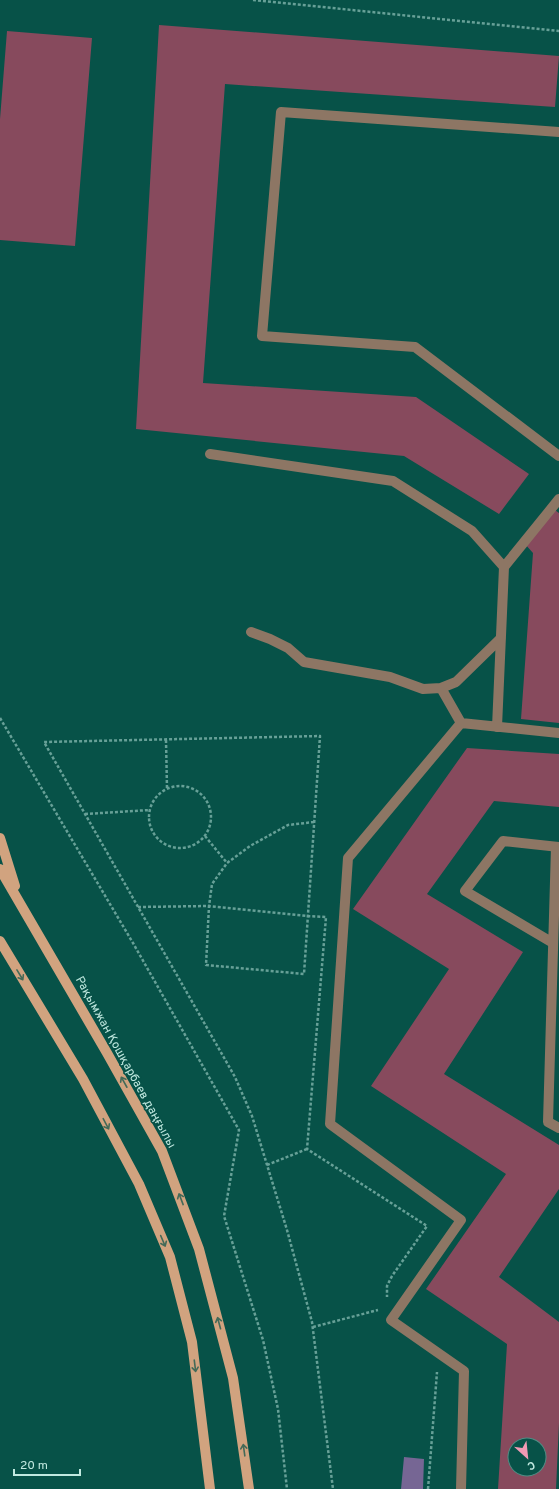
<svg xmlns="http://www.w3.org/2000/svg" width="559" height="1489" viewBox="0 0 559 1489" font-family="Overpass,sans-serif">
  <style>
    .green { fill: #766694 }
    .building { fill: #874a5d; fill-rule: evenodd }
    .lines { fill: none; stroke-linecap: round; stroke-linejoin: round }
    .path { stroke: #67a097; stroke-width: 2.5; stroke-dasharray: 3 2; stroke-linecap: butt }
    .minor { stroke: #8d7664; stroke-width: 10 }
    .major { stroke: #d1a37f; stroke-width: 10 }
    .oneway { stroke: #446a58 }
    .labels { text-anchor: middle; stroke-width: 3; stroke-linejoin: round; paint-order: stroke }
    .street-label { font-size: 12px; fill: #c1e9e0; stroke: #075248 }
  </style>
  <rect width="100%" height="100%" fill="#075248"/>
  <path class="green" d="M404 1457 424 1459 423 1489H401Z"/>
  <path class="building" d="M159 25 559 56 555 107 225 84 203 383 416 397 529 474 499 514 404 456 136 429Z
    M7 31 92 38 75 246 0 240V119Z
    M552 508 559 513V723L521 719 533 553 525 544Z
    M467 748 559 754V807L494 801 427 894 523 952 444 1074 559 1145V1189L499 1277 559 1322V1423L556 1489H498L507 1344 426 1289 506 1174 371 1086 449 969 353 909ZM515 1445H539V1469H515Z"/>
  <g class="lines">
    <path class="path" d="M253 0 559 31
      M0 718 133 943 239 1130 224 1216 263 1340 278 1409 287 1489
      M166 740 167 789
      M149 817a31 31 0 1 1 62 0a31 31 0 1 1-62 0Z
      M85 814 150 810
      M314 822 288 825 250 846 227 863 212 884 209 906 308 916 326 917 307 1149 427 1226 392 1276 387 1286V1297
      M205 836 227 863
      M138 907 209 906 206 965 304 974 320 736 44 742 235 1077 252 1116 287 1230 312 1322 333 1489
      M267 1165 307 1149
      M313 1327 378 1310
      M428 1489 437 1372"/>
    <path class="minor" d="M559 132 281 112 262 336 415 347 559 456
      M210 454 393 481 472 531 504 567
      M251 632 270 639 288 648 304 662 390 677 423 689 441 688 456 682 501 638
      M441 688 461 723 559 733
      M461 723 348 858 330 1124 461 1220 391 1320 464 1371 461 1489
      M497 727 504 567 559 499
      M556 847 548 1122 559 1128
      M553 943 465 891 503 841 559 847"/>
    <path class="major" d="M0 838 15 886
      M0 869 107 1053 162 1151 199 1249 233 1378 249 1489
      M0 941 83 1079 139 1184 170 1257 192 1342 210 1489"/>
  </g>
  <defs><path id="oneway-shaft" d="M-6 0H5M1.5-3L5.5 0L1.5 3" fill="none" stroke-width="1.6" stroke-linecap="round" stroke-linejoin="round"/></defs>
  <g class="oneway">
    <use href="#oneway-shaft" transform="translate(20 975) rotate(59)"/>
    <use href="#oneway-shaft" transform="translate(124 1082) rotate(-119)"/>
    <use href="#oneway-shaft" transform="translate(106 1124) rotate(62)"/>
    <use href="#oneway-shaft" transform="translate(181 1199) rotate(-111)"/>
    <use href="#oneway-shaft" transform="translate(163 1241) rotate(67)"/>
    <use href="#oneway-shaft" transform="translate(219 1323) rotate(-105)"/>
    <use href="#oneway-shaft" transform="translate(195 1366) rotate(83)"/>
    <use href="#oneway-shaft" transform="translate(244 1450) rotate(-98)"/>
  </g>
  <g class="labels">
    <g class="street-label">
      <text transform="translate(126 1062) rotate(61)" y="4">Рақымжан Қошқарбаев даңғылы</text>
    </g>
  </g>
  <g transform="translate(527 1457) rotate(153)"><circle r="19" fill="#075248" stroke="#518e85"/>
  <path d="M0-3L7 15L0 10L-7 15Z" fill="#f09ab4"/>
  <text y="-6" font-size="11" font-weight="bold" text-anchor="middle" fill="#c1e9e0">С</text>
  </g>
  <path d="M14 1469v6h66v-6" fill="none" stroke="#c1e9e0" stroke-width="2"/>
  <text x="20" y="1469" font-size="12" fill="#c1e9e0" stroke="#075248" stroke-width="3" paint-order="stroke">20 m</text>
</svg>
